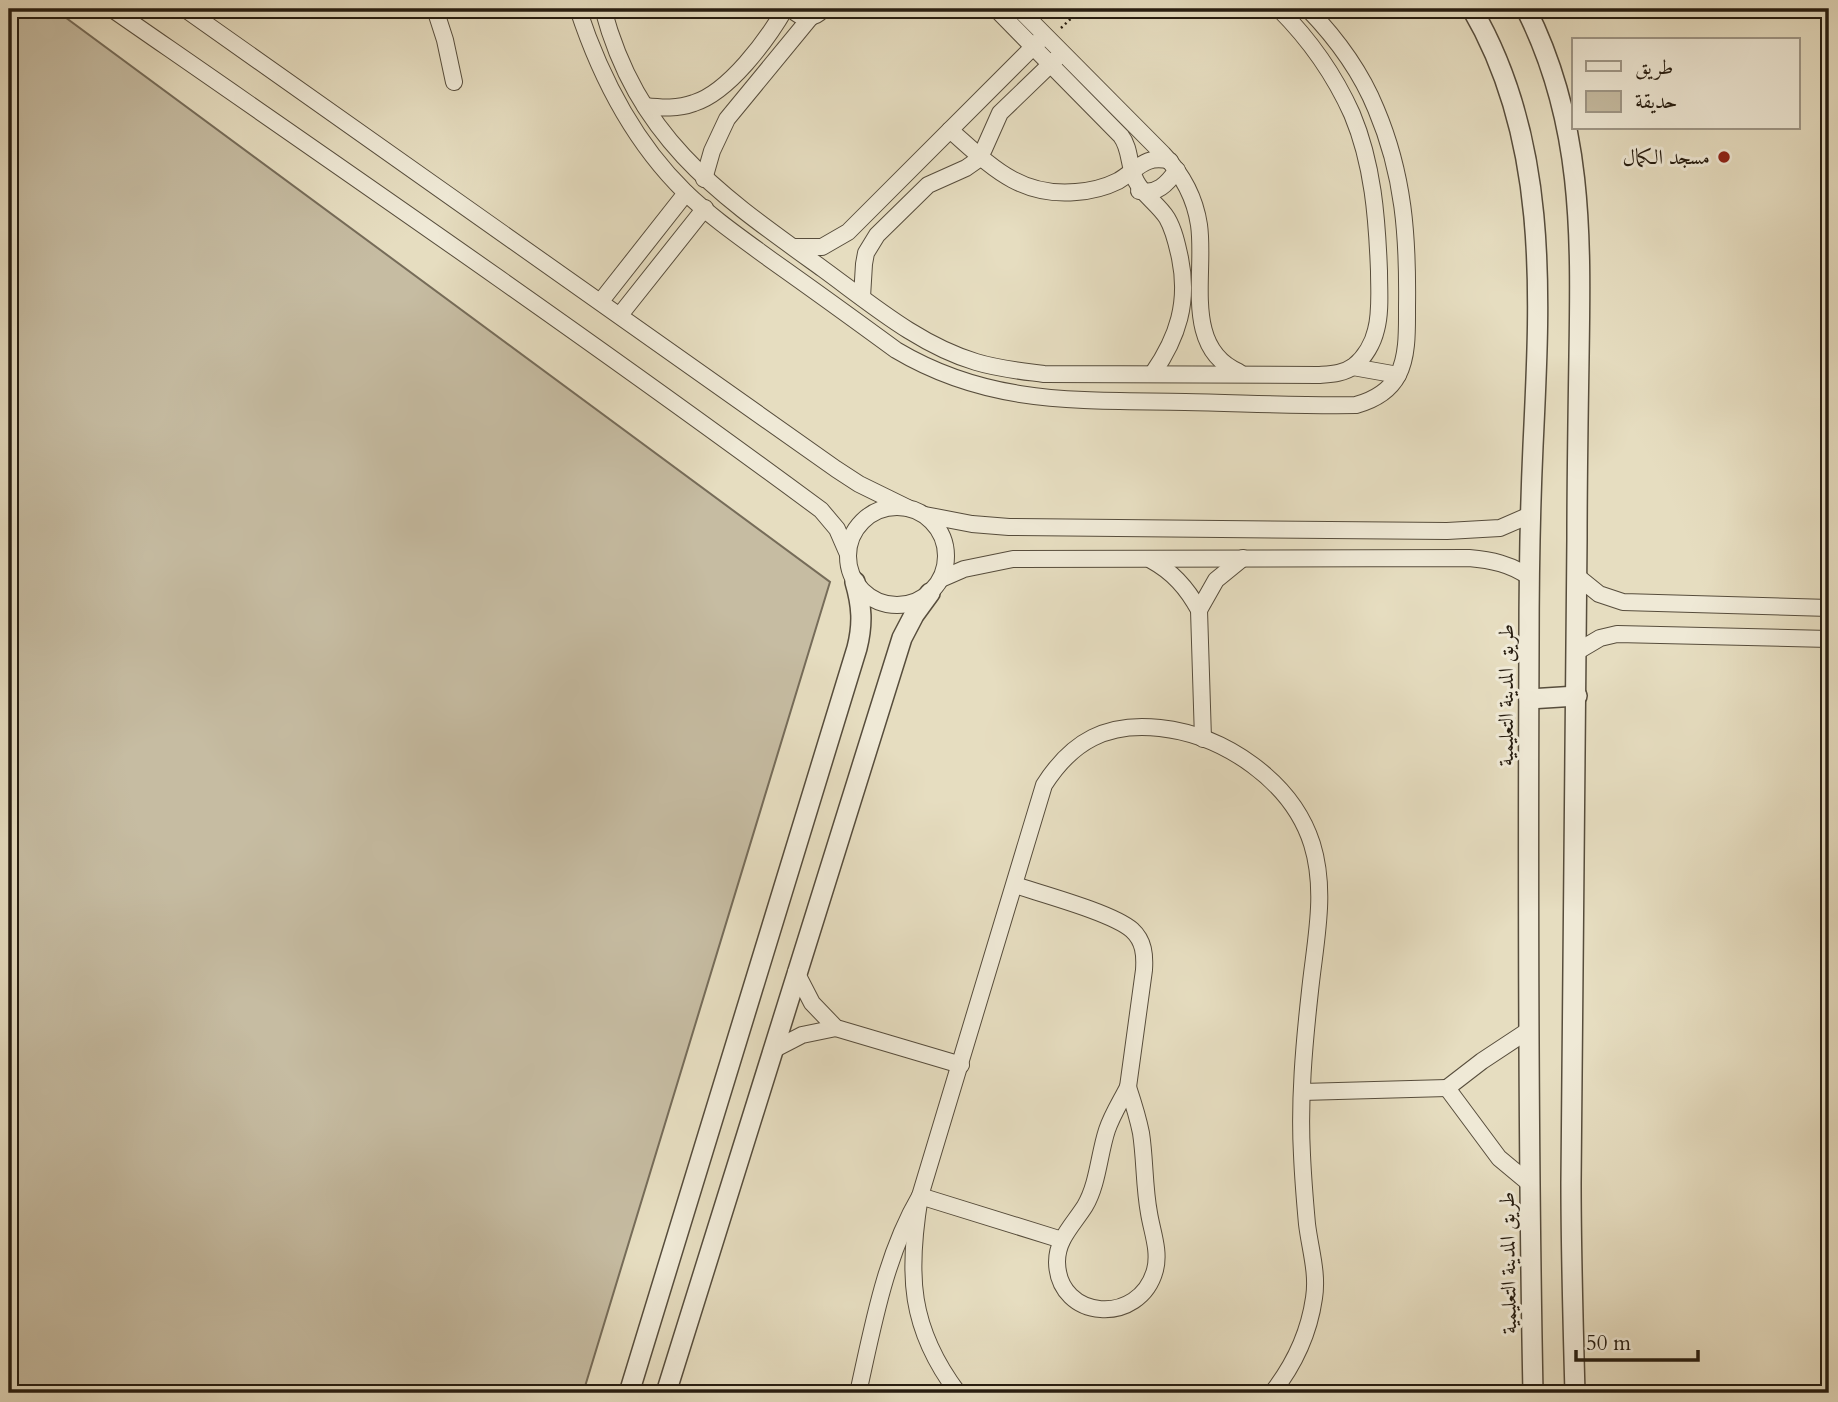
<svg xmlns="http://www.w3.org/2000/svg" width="1838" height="1402" font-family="Cardo,Amiri,serif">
	<rect width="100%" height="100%" fill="#e6ddc0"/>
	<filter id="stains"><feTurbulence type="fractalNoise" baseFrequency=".00286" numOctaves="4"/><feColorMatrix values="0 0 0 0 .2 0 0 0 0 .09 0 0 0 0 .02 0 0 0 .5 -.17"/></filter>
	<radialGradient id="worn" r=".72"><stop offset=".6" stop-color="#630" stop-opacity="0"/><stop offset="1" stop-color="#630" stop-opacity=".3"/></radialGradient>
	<path fill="#c6bca2" stroke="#766c59" stroke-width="2" d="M 9,9 L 54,9 L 830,582 L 583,1393 L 9,1393 L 9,915 L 16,867 L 9,784 Z"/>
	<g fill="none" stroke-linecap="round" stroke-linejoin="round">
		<defs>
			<g id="minor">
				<path d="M 112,9 C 350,174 588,338 821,510 L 837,529 L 847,552"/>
				<path d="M 185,9 L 836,469 L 859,484 L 908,508"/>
				<path d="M 435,9 L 445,40 L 454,82"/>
				<path d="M 578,9 C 600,76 634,142 685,192 C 712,218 744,240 774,262 C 815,291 855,320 896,350 C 990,406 1080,400 1185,402 C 1242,403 1299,406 1356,405 C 1374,400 1389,392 1398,375 C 1408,356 1407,329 1407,307 C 1408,237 1404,175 1376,109 C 1361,72 1336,38 1308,9"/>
				<path d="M 603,9 C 638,140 720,195 823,269 C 871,304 919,345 976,362 C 999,369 1021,371 1044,374 L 1318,375 C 1331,374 1343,374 1354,366 C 1365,357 1373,343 1376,330 C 1381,312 1379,290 1379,271 C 1377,218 1373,164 1352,114 C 1334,74 1310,40 1279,9"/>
				<path d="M 792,9 C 801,20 814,20 823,9"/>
				<path d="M 996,9 L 1121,136 C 1131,149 1128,166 1136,181 C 1143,195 1158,204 1167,218 C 1174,230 1177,244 1180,258 C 1189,302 1178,337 1153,373"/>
				<path d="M 1019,9 L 1163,154 C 1182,174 1195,198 1199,225 C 1206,273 1182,348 1239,372"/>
				<path d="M 645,106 C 662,108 678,109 694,103 C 729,92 767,40 785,9"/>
				<path d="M 950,130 C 991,166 1019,197 1076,192 C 1090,191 1106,187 1118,181 C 1137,170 1145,154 1170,161"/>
				<path d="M 704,179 L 712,151 L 727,119 L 810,18"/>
				<path d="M 1139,191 C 1157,195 1167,184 1177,170"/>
				<path d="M 794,247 L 822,247 L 848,232 L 1041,39"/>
				<path d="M 862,297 L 864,264 L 866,253 L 877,235 L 928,185 L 966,168 L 976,161 L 984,149 L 1000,113 L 1056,59"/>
				<path d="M 601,301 L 686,193"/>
				<path d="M 620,315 L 705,208"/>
				<path d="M 1353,367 L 1398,375"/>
				<circle cx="897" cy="556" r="49"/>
				<path d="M 925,515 L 972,524 L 1009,527 L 1447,531 L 1500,528 L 1530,515"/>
				<path d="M 1151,560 C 1173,572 1187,588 1199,610 L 1203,739"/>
				<path d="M 1578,577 L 1599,594 L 1623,602 L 1829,608"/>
				<path d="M 941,579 L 964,569 L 1013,559 L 1469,558 C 1491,560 1511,564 1529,577"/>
				<path d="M 1199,610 L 1216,580 L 1243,558"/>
				<path d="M 1578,651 L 1600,638 L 1617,634 L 1829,639"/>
				<path d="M 1015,885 C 1042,894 1113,913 1132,930 C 1144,941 1145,955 1144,970 L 1128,1087"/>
				<path d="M 796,972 L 812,1003 L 836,1028 L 961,1065"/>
				<path d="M 773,1050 L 802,1035 L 836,1028"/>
				<path d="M 1128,1087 C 1133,1102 1138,1118 1141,1133 C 1145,1159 1144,1186 1149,1213 C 1152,1232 1160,1251 1155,1270 C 1140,1326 1058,1321 1057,1262 C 1057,1239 1073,1225 1085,1206 C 1098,1184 1099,1154 1107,1130 C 1112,1115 1121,1101 1128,1087 Z"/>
				<path d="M 1302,1092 L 1447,1088"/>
				<path d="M 1529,1183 L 1499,1158 L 1447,1088 L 1482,1061 L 1529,1030"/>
				<path d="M 858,1393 C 873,1326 885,1256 920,1196 L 1062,1240"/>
				<path d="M 958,1393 C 909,1328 907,1274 920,1196 L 1044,785 C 1072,741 1107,722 1160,728 C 1224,735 1292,781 1312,844 C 1327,892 1315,942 1310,991 C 1304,1045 1299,1101 1302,1155 C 1303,1178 1305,1202 1307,1224 C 1310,1249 1318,1273 1314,1298 C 1309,1333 1294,1365 1272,1393"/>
			</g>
			<g id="tertiary">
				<path d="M 1472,9 C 1550,142 1540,298 1533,446 C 1530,512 1529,577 1529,643 C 1528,893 1528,1143 1533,1393"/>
				<path d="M 1526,9 C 1583,122 1581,234 1579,357 C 1578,418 1577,479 1577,539 C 1577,754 1571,969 1571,1183 C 1571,1253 1573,1323 1575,1393"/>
				<path d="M 1529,699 L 1577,696"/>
				<path d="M 629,1393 L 857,648 C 863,624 862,606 855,582"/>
				<path d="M 666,1393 L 902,638 L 914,615 L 930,593"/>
			</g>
		</defs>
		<use href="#minor" stroke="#574d3c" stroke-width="18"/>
		<use href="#tertiary" stroke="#574d3c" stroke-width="22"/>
		<path stroke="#271d10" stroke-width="2.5" stroke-dasharray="2 3.5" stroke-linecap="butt" d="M 1061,28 L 1081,9"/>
		<use href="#minor" stroke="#efe9d6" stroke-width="16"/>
		<use href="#tertiary" stroke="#efe9d6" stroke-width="19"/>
	</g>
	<circle fill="#8f2418" stroke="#efe9d6" stroke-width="2.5" cx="1724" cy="157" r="7"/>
	<g text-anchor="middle" stroke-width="6" stroke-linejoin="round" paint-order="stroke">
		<g font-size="21" fill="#271d10" stroke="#efe9d6" text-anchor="end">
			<text x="1710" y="164">مسجد الكمال</text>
		</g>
		<g font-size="21" fill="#271d10" stroke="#efe9d6">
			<text transform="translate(1506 695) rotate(-90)" y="7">طريق المدينة التعليمية</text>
			<text transform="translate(1508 1263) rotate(-91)" y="7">طريق المدينة التعليمية</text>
		</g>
	</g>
	<rect width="1838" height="1402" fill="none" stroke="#e6ddc0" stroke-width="35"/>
	<rect x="10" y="10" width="1817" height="1381" fill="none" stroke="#271d10" stroke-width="3.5"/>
	<rect x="18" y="18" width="1803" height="1367" fill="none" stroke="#271d10" stroke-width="2"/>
	<rect x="1572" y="38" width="228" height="91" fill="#efe9d6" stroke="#9f9787" stroke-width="2"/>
	<rect x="1586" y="61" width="35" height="10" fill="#efe9d6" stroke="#9f9787" stroke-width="2"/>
	<text x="1635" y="74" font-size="21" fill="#271d10">طريق</text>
	<rect x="1586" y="91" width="35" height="21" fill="#c6bca2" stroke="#9f9787" stroke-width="2"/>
	<text x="1635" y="108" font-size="21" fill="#271d10">حديقة</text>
	<path d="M1576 1350v10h122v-10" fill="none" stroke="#271d10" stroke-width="3.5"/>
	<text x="1586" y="1350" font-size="21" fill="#271d10" stroke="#efe9d6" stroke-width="5" paint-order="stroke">50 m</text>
	<rect width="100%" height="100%" filter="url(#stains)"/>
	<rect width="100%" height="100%" fill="url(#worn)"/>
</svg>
